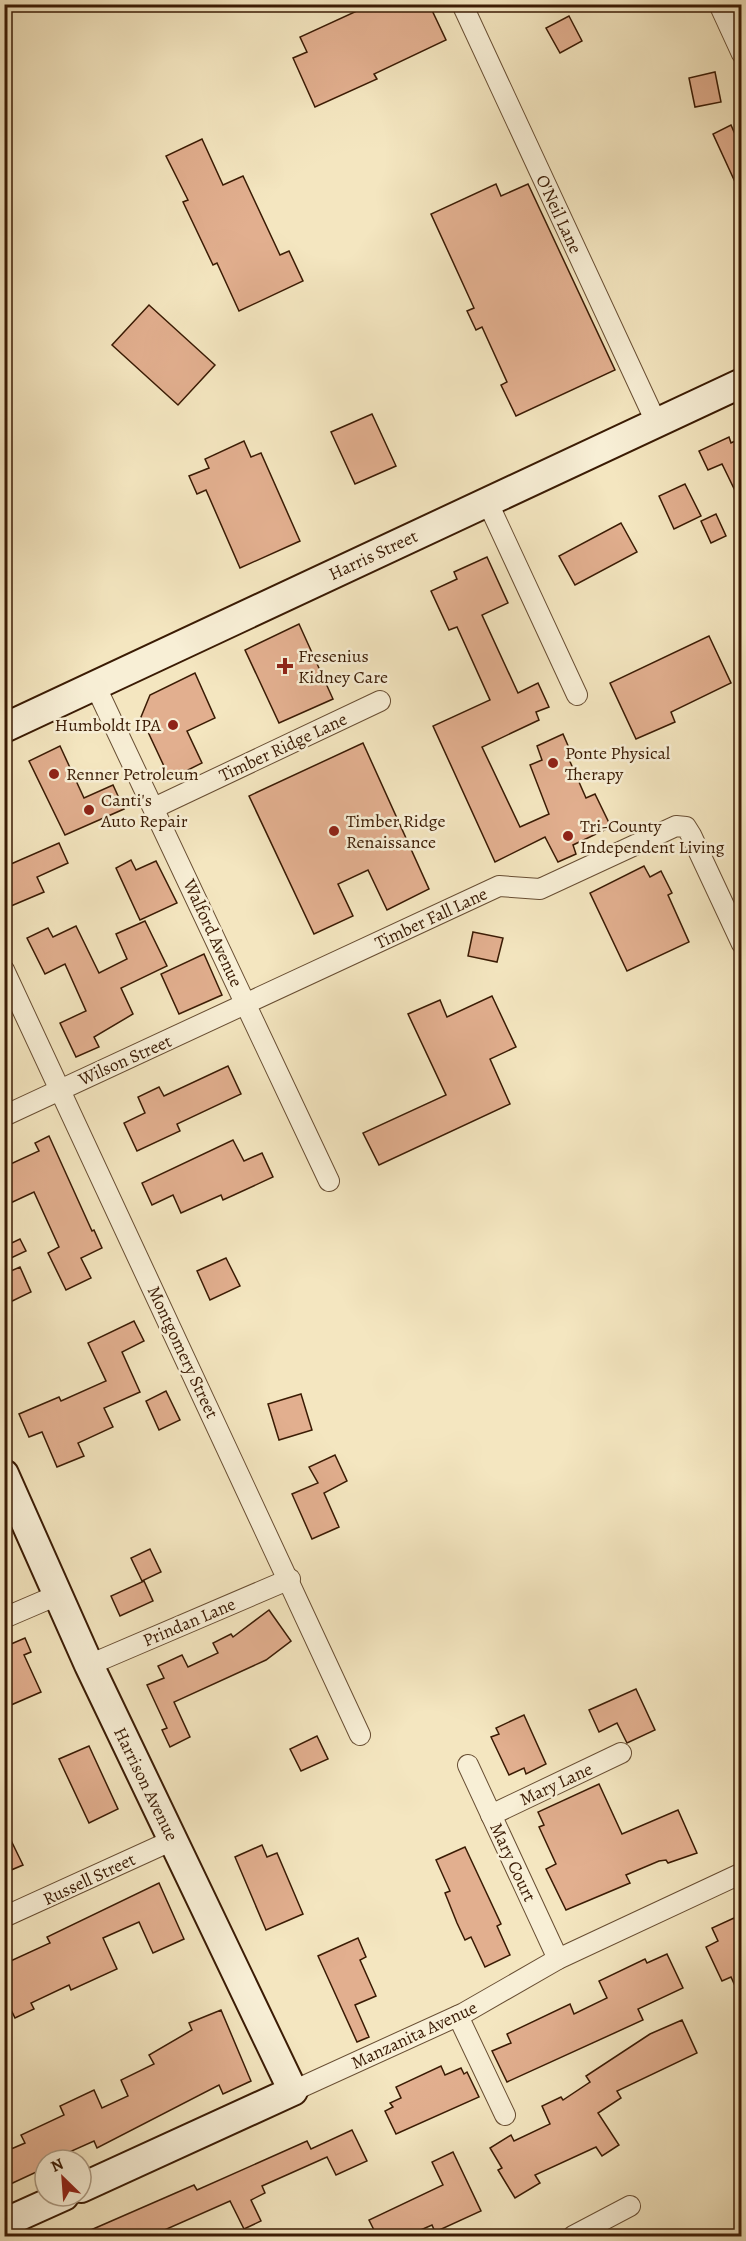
<svg xmlns="http://www.w3.org/2000/svg" width="746" height="2241" font-family="Alegreya,serif">
	<rect width="100%" height="100%" fill="#f4e6c0"/>
	<filter id="stains"><feTurbulence type="fractalNoise" baseFrequency=".00333" numOctaves="4"/><feColorMatrix values="0 0 0 0 .2 0 0 0 0 .09 0 0 0 0 .02 0 0 0 .5 -.17"/></filter>
	<radialGradient id="worn" r=".72"><stop offset=".6" stop-color="#630" stop-opacity="0"/><stop offset="1" stop-color="#630" stop-opacity=".3"/></radialGradient>
	<g fill="#e2af8f" stroke="#3a1b04" stroke-width="1.5">
		<path d="M 372,4 L 429,4 L 446,40 L 374,74 L 377,79 L 315,107 L 293,58 L 307,52 L 300,37 Z"/>
		<path d="M 569,16 L 582,41 L 560,53 L 546,28 Z"/>
		<path d="M 715,72 L 721,102 L 695,107 L 689,78 Z"/>
		<path d="M 731,125 L 741,148 L 741,195 L 713,134 Z"/>
		<path d="M 202,139 L 223,185 L 243,176 L 280,255 L 289,251 L 303,281 L 239,311 L 217,263 L 213,265 L 183,202 L 188,200 L 166,156 Z"/>
		<path d="M 496,184 L 501,196 L 528,184 L 615,370 L 516,416 L 501,385 L 507,382 L 482,327 L 476,330 L 467,311 L 474,308 L 431,214 Z"/>
		<path d="M 149,305 L 215,365 L 178,405 L 112,345 Z"/>
		<path d="M 372,414 L 396,466 L 355,484 L 331,432 Z"/>
		<path d="M 729,437 L 731,443 L 741,438 L 741,503 L 722,464 L 708,470 L 699,451 Z"/>
		<path d="M 244,441 L 251,457 L 261,453 L 300,541 L 240,568 L 206,490 L 197,494 L 189,476 L 209,468 L 205,459 Z"/>
		<path d="M 685,484 L 701,516 L 674,529 L 659,496 Z"/>
		<path d="M 716,514 L 726,536 L 711,543 L 701,521 Z"/>
		<path d="M 621,523 L 637,552 L 575,585 L 559,556 Z"/>
		<path d="M 487,557 L 508,603 L 482,615 L 518,693 L 538,683 L 549,707 L 536,712 L 539,720 L 482,747 L 520,827 L 549,814 L 530,765 L 542,760 L 537,746 L 563,734 L 572,755 L 568,757 L 586,798 L 595,794 L 611,827 L 573,845 L 576,854 L 558,862 L 545,837 L 495,862 L 433,726 L 490,700 L 457,627 L 449,630 L 431,591 L 457,579 L 454,572 Z"/>
		<path d="M 299,624 L 333,699 L 279,723 L 245,650 Z"/>
		<path d="M 709,636 L 731,683 L 671,712 L 675,722 L 636,739 L 610,683 Z"/>
		<path d="M 195,673 L 215,718 L 187,731 L 202,763 L 170,779 L 141,717 L 150,695 Z"/>
		<path d="M 363,743 L 429,889 L 387,910 L 368,870 L 338,884 L 353,916 L 314,934 L 249,796 Z"/>
		<path d="M 60,746 L 84,798 L 113,785 L 124,809 L 65,835 L 29,761 Z"/>
		<path d="M 59,843 L 68,863 L 37,877 L 44,892 L 11,906 L 4,890 L 4,867 Z"/>
		<path d="M 131,860 L 136,870 L 156,861 L 177,903 L 140,920 L 116,868 Z"/>
		<path d="M 644,866 L 650,877 L 661,871 L 672,893 L 668,895 L 689,942 L 627,971 L 590,893 Z"/>
		<path d="M 145,921 L 167,966 L 121,988 L 133,1014 L 94,1037 L 99,1047 L 76,1057 L 60,1023 L 86,1011 L 65,964 L 45,974 L 27,938 L 48,928 L 53,937 L 76,926 L 99,973 L 127,959 L 116,934 Z"/>
		<path d="M 473,932 L 503,938 L 497,962 L 468,956 Z"/>
		<path d="M 204,954 L 222,995 L 179,1014 L 161,974 Z"/>
		<path d="M 492,996 L 516,1047 L 490,1059 L 510,1104 L 379,1165 L 363,1133 L 446,1095 L 408,1014 L 440,1000 L 447,1017 Z"/>
		<path d="M 228,1066 L 241,1094 L 177,1124 L 180,1131 L 137,1151 L 124,1123 L 145,1113 L 138,1097 L 159,1087 L 164,1096 Z"/>
		<path d="M 49,1136 L 92,1231 L 94,1230 L 102,1248 L 81,1258 L 91,1278 L 66,1290 L 48,1253 L 59,1247 L 34,1192 L 4,1206 L 4,1167 L 39,1151 L 35,1143 Z"/>
		<path d="M 233,1140 L 244,1161 L 262,1153 L 273,1177 L 223,1200 L 221,1195 L 181,1213 L 173,1195 L 152,1205 L 142,1183 Z"/>
		<path d="M 20,1239 L 26,1251 L 11,1258 L 5,1246 Z"/>
		<path d="M 226,1258 L 240,1286 L 210,1300 L 197,1271 Z"/>
		<path d="M 20,1267 L 31,1292 L 4,1305 L 4,1274 Z"/>
		<path d="M 134,1321 L 144,1341 L 122,1352 L 140,1392 L 104,1408 L 113,1427 L 78,1443 L 84,1456 L 57,1467 L 42,1432 L 29,1437 L 19,1414 L 59,1397 L 61,1401 L 106,1381 L 88,1343 Z"/>
		<path d="M 166,1391 L 180,1420 L 159,1430 L 146,1401 Z"/>
		<path d="M 301,1394 L 312,1430 L 279,1440 L 268,1404 Z"/>
		<path d="M 335,1455 L 347,1481 L 324,1493 L 339,1527 L 312,1539 L 292,1494 L 318,1483 L 309,1467 Z"/>
		<path d="M 150,1549 L 161,1572 L 142,1581 L 131,1558 Z"/>
		<path d="M 144,1581 L 153,1601 L 120,1616 L 111,1596 Z"/>
		<path d="M 269,1610 L 291,1641 L 266,1660 L 174,1702 L 190,1737 L 170,1747 L 162,1730 L 167,1728 L 147,1685 L 164,1678 L 158,1666 L 182,1655 L 188,1667 L 218,1653 L 213,1643 L 231,1634 L 233,1637 Z"/>
		<path d="M 25,1638 L 31,1652 L 24,1655 L 41,1692 L 4,1708 L 4,1647 Z"/>
		<path d="M 636,1689 L 655,1730 L 627,1743 L 617,1723 L 599,1732 L 589,1710 Z"/>
		<path d="M 524,1715 L 546,1764 L 526,1774 L 524,1768 L 509,1775 L 491,1737 L 499,1734 L 496,1728 Z"/>
		<path d="M 317,1736 L 328,1759 L 301,1771 L 290,1749 Z"/>
		<path d="M 89,1746 L 118,1809 L 89,1823 L 59,1759 Z"/>
		<path d="M 599,1784 L 622,1834 L 678,1810 L 697,1853 L 668,1863 L 666,1860 L 659,1861 L 626,1875 L 630,1883 L 566,1910 L 546,1869 L 556,1864 L 539,1827 L 544,1825 L 538,1812 Z"/>
		<path d="M 4,1826 L 23,1865 L 4,1873 Z"/>
		<path d="M 262,1845 L 267,1857 L 277,1853 L 303,1914 L 266,1930 L 235,1857 Z"/>
		<path d="M 465,1847 L 501,1924 L 497,1926 L 510,1955 L 485,1967 L 471,1937 L 465,1940 L 457,1923 L 445,1893 L 450,1891 L 436,1860 Z"/>
		<path d="M 159,1883 L 184,1939 L 153,1953 L 139,1922 L 103,1938 L 117,1969 L 71,1990 L 69,1985 L 31,2003 L 34,2009 L 15,2018 L 4,1995 L 11,1989 L 4,1975 L 4,1964 L 50,1943 L 47,1937 Z"/>
		<path d="M 734,1918 L 736,1921 L 741,1918 L 741,1999 L 731,1977 L 722,1981 L 706,1947 L 718,1941 L 712,1928 Z"/>
		<path d="M 358,1938 L 366,1957 L 360,1960 L 376,1996 L 355,2005 L 369,2037 L 357,2042 L 318,1956 Z"/>
		<path d="M 667,1954 L 683,1988 L 638,2009 L 643,2020 L 507,2082 L 492,2051 L 511,2043 L 507,2034 L 570,2004 L 574,2014 L 607,1998 L 599,1981 L 645,1959 L 647,1963 Z"/>
		<path d="M 221,2010 L 251,2081 L 223,2094 L 219,2085 L 97,2148 L 94,2141 L 67,2153 L 71,2160 L 45,2160 L 45,2168 L 4,2187 L 4,2152 L 25,2143 L 21,2135 L 64,2115 L 60,2106 L 94,2090 L 102,2108 L 128,2096 L 121,2080 L 154,2064 L 149,2055 L 192,2030 L 189,2023 Z"/>
		<path d="M 682,2020 L 697,2053 L 617,2091 L 621,2098 L 598,2113 L 619,2145 L 602,2156 L 596,2147 L 535,2175 L 540,2183 L 515,2198 L 498,2170 L 502,2168 L 490,2148 L 511,2135 L 514,2141 L 550,2124 L 542,2106 L 561,2097 L 563,2100 L 590,2082 L 586,2076 L 650,2034 Z"/>
		<path d="M 441,2066 L 445,2075 L 461,2068 L 464,2074 L 467,2072 L 479,2097 L 396,2134 L 385,2111 L 393,2107 L 390,2103 L 401,2098 L 396,2087 Z"/>
		<path d="M 352,2130 L 367,2161 L 336,2175 L 327,2157 L 262,2186 L 265,2193 L 251,2200 L 261,2221 L 244,2229 L 230,2201 L 151,2236 L 77,2236 L 194,2185 L 197,2190 L 307,2141 L 311,2149 Z"/>
		<path d="M 453,2152 L 481,2211 L 435,2232 L 432,2225 L 407,2236 L 377,2236 L 369,2220 L 443,2185 L 432,2162 Z"/>
	</g>
	<g fill="none" stroke-linecap="round" stroke-linejoin="round">
		<defs>
			<g id="street">
				<path d="M 462,4 L 656,422"/>
				<path d="M 719,4 L 742,54"/>
				<path d="M 487,501 L 577,695"/>
				<path d="M 95,685 L 329,1181"/>
				<path d="M 154,808 L 380,701"/>
				<path d="M 4,970 L 360,1735"/>
				<path d="M 4,1116 L 499,886 L 540,889 L 676,826 L 686,827 L 691,835 L 742,944"/>
				<path d="M 4,1618 L 60,1594"/>
				<path d="M 89,1665 L 290,1579"/>
				<path d="M 468,1765 L 558,1959"/>
				<path d="M 491,1815 L 621,1753"/>
				<path d="M 4,1917 L 173,1840"/>
				<path d="M 458,2016 L 505,2115"/>
				<path d="M 293,2091 L 464,2013 L 558,1959 L 742,1873"/>
				<path d="M 573,2236 L 630,2206"/>
			</g>
			<g id="secondary">
				<path d="M 4,728 L 742,383"/>
				<path d="M 4,1474 L 89,1665 L 293,2091 L 81,2188"/>
				<path d="M 4,2223 L 64,2196"/>
			</g>
		</defs>
		<use href="#street" stroke="#684e33" stroke-width="22"/>
		<use href="#secondary" stroke="#3a1b04" stroke-width="32"/>
		<use href="#street" stroke="#f8efd6" stroke-width="20"/>
		<use href="#secondary" stroke="#f8efd6" stroke-width="28"/>
	</g>
	<g fill="#8f2418" stroke="#f8efd6" stroke-width="2">
		<path d="M282 657h6v6h6v6h-6v6h-6v-6h-6v-6h6z"/>
		<circle cx="173" cy="725" r="6"/>
		<circle cx="553" cy="763" r="6"/>
		<circle cx="54" cy="774" r="6"/>
		<circle cx="89" cy="810" r="6"/>
		<circle cx="334" cy="831" r="6"/>
		<circle cx="568" cy="836" r="6"/>
	</g>
	<g text-anchor="middle" stroke-width="5" stroke-linejoin="round" paint-order="stroke">
		<g font-size="18" fill="#3a1b04" stroke="#f8efd6">
			<text transform="translate(559 214) rotate(65)" y="6">O'Neil Lane</text>
			<text transform="translate(373 555) rotate(-25)" y="6">Harris Street</text>
			<text transform="translate(283 747) rotate(-25)" y="6">Timber Ridge Lane</text>
			<text transform="translate(431 918) rotate(-25)" y="6">Timber Fall Lane</text>
			<text transform="translate(213 933) rotate(65)" y="6">Walford Avenue</text>
			<text transform="translate(125 1060) rotate(-24)" y="6">Wilson Street</text>
			<text transform="translate(183 1352) rotate(65)" y="6">Montgomery Street</text>
			<text transform="translate(189 1622) rotate(-23)" y="6">Prindan Lane</text>
			<text transform="translate(146 1784) rotate(64)" y="6">Harrison Avenue</text>
			<text transform="translate(556 1784) rotate(-25)" y="6">Mary Lane</text>
			<text transform="translate(513 1862) rotate(65)" y="6">Mary Court</text>
			<text transform="translate(89 1879) rotate(-25)" y="6">Russell Street</text>
			<text transform="translate(414 2035) rotate(-25)" y="6">Manzanita Avenue</text>
		</g>
		<g font-size="18" fill="#3a1b04" stroke="#f8efd6" text-anchor="start">
			<text x="298" y="662">Fresenius<tspan x="298" dy="21">Kidney Care</tspan></text>
			<text x="161" y="731" text-anchor="end">Humboldt IPA</text>
			<text x="565" y="759">Ponte Physical<tspan x="565" dy="21">Therapy</tspan></text>
			<text x="66" y="780">Renner Petroleum</text>
			<text x="101" y="806">Canti's<tspan x="101" dy="21">Auto Repair</tspan></text>
			<text x="346" y="827">Timber Ridge<tspan x="346" dy="21">Renaissance</tspan></text>
			<text x="580" y="832">Tri-County<tspan x="580" dy="21">Independent Living</tspan></text>
		</g>
	</g>
	<rect width="746" height="2241" fill="none" stroke="#f4e6c0" stroke-width="24"/>
	<rect x="6" y="6" width="734" height="2229" fill="none" stroke="#3a1b04" stroke-width="3"/>
	<rect x="12" y="12" width="722" height="2217" fill="none" stroke="#3a1b04" stroke-width="1.5"/>
	<g transform="translate(63 2178) rotate(335)"><circle r="28" fill="#f8efd6" stroke="#ac9a82" stroke-width="1.5"/>
	<path d="M0-4.5L10 22L0 15L-10 22Z" fill="#8f2418"/>
	<text y="-9" font-size="16" font-weight="bold" text-anchor="middle" fill="#3a1b04">N</text>
	</g>
	<rect width="100%" height="100%" filter="url(#stains)"/>
	<rect width="100%" height="100%" fill="url(#worn)"/>
</svg>
